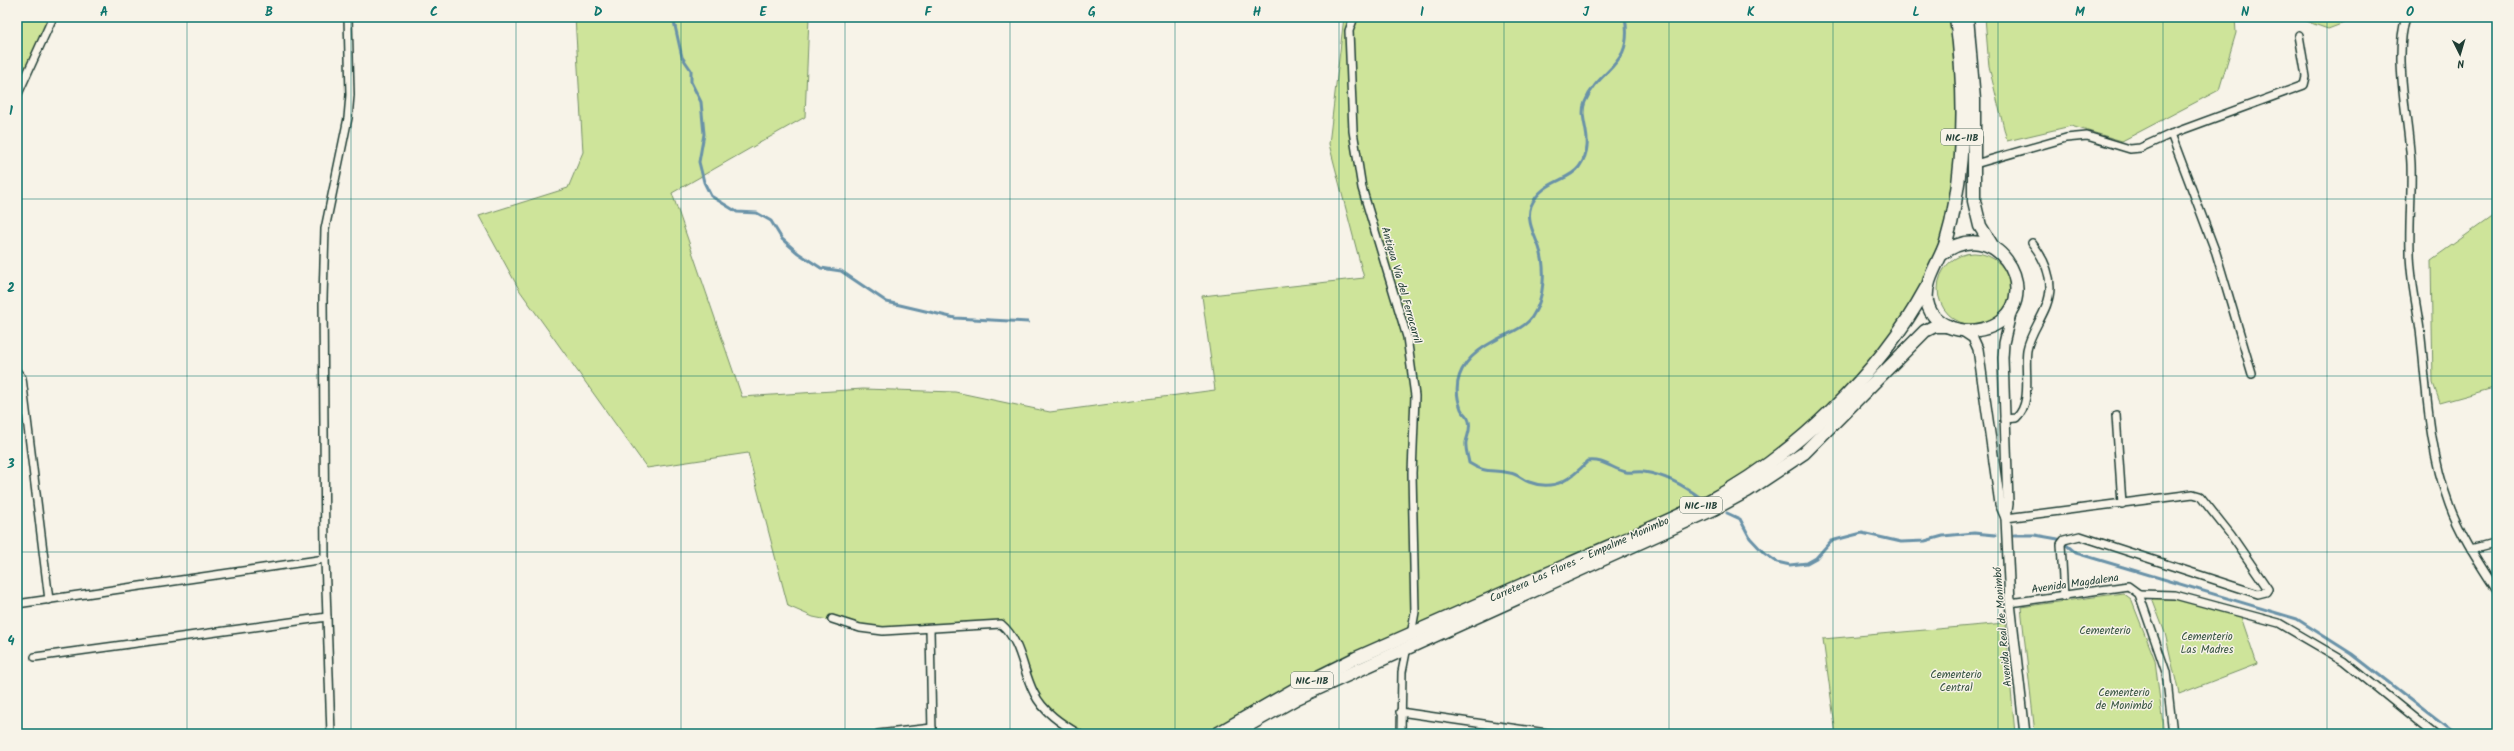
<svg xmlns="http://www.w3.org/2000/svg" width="2514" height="751" font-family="Kalam,sans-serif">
	<rect width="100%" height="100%" fill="#f7f3e8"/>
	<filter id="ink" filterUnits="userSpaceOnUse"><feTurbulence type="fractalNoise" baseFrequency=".025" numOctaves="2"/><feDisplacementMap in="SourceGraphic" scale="8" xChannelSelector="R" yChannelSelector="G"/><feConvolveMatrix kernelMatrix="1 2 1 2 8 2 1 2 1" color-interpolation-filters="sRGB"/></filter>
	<g filter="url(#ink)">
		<g fill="#cee49a" stroke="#769067">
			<path d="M 17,17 L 53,17 L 17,96 Z"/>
			<path d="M 575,17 L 809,17 L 805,117 L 672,193 L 742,397 L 863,389 L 955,392 L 1050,412 L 1215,390 L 1202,296 L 1364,278 L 1329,144 L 1344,17 L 1956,17 L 1960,50 L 1955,204 L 1912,315 L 1802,437 L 1708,502 L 1411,634 L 1217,734 L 1079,734 L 1056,720 L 1034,694 L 1019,652 L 1001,624 L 883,631 L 813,617 L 788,606 L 748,453 L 647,468 L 520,291 L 479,216 L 568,188 L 583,152 Z"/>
			<path d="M 1985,17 L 2235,17 L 2236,33 L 2219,90 L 2122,141 L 2071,126 L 2007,141 L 1989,67 Z"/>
			<path d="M 2294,17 L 2360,17 L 2328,29 Z"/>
			<path d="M 2497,213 L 2497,387 L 2440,403 L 2433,383 L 2431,260 Z"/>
			<circle cx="1974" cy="289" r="36"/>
			<path d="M 2123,593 L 2131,599 L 2155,660 L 2164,734 L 2035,734 L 2021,607 Z"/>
			<path d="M 2161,594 L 2239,611 L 2257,664 L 2179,694 L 2165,633 L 2151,596 Z"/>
			<path d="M 2005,623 L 2015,734 L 1836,734 L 1823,639 Z"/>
		</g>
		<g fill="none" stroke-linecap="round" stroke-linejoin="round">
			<g stroke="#6992a8" stroke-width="3">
				<path d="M 673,17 L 682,57 L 691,70 L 691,82 L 701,102 L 704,134 L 699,162 L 704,182 L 711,196 L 737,212 L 757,213 L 771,221 L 782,239 L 798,253 L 821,268 L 841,271 L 887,302 L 955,318 L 1028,322"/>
				<path d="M 1625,17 C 1634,68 1600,66 1585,102 C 1577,121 1598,141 1579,167 C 1568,182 1542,180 1531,206 C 1526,220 1534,234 1539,247 C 1546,267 1545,298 1532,317 C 1524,329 1506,334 1494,341 C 1466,356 1449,377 1461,409 C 1463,414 1468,416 1469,421 C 1471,429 1468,434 1466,442 C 1465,449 1468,456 1469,463 C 1486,474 1492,469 1510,473 C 1518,474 1522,480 1529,482 C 1555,492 1572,478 1588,461 C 1604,459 1612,469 1626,472 C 1631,473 1638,471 1644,472 C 1666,475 1685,486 1702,499"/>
				<path d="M 1727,513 L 1740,519 L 1750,538 L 1764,553 L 1777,562 L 1790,565 L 1807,563 L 1816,558 L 1831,541 L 1862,533 L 1901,542 L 1925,541 L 1943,536 L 1974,533 L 1995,535"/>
				<path d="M 2014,535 L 2035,535 L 2058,539"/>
				<path d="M 2064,543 L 2076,553 L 2297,619 L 2352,654 L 2455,734"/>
			</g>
			<defs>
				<g id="minor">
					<path d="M 1354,17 L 1349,31 L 1353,131 L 1362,188 L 1407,337 L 1415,396 L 1412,473 L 1415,612 L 1411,635"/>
					<path d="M 2406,17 C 2393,59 2409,120 2411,164 C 2412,193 2409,222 2410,251 C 2410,281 2418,309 2421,338 C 2427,394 2429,450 2449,504 C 2460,535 2479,563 2497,591"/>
					<path d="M 17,96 L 53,17"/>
					<path d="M 2171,134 L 2216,253 L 2252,374"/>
					<path d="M 1975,164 L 2066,138 L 2087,136 L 2130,149 L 2140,148 L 2171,134 L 2304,85 L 2306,77 L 2299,35"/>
					<path d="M 17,372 L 22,378 L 49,600"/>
					<path d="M 2116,415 L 2122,504"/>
					<path d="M 2004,419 L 2016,418 C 2033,403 2024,371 2027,350 C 2031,328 2050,311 2050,287 C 2050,271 2042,256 2032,243"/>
					<path d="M 2006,518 L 2193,494 L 2200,496 L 2231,535 L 2268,589 L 2266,592 L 2258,594 L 2080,536 L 2064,540 L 2061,544 L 2064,597"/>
					<path d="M 2471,550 L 2497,543"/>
					<path d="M 2139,594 L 2175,595 L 2279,623 L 2344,661 L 2434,734"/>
					<path d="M 2010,603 L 2128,586 L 2139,594 L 2166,672 L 2173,734"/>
					<path d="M 17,604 L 325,559"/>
					<path d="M 832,619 L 860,628 L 883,631 L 1001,624 C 1022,642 1022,670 1034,693 C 1043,712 1062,724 1079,734"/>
					<path d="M 930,629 L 932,734"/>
					<path d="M 35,657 L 327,617"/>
					<path d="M 1400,712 L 1554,734"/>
					<path d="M 331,734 L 325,559 L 323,299 L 325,229 L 348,118 L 350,95 L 348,17"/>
					<path d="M 878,734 L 932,728"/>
					<path d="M 1401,734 L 1402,672 L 1407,647"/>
				</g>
				<g id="tertiary">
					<path d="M 2012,310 L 2004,343 L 2003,358 L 2008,504 L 2006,518 L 2010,603 L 2025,734"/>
					<path d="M 1961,330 L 1973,338 L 1978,349 L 2000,504 L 2006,518"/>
				</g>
				<g id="trunk">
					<path d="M 1967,17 L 1974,100 L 1974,201 L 1980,226 L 1993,247"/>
					<path d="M 1941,255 C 1995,212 2041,290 2002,320 C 1980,338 1933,334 1927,301 C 1924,281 1940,261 1946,242 C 1950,229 1953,216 1955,203 C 1966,142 1964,79 1956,17"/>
					<path d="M 1217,734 L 1304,684 L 1356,658 C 1427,627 1497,596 1567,565 C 1613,544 1662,525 1707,502 C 1793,457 1880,373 1926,288"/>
					<path d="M 1233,734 L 1297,698 L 1714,509 L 1747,491 L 1804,453 L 1925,331 L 1935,326 L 1948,326"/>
				</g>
			</defs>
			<use href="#minor" stroke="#1f3d34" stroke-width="10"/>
			<use href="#tertiary" stroke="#1f3d34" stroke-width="12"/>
			<use href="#trunk" stroke="#1f3d34" stroke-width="15"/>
			<use href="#minor" stroke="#f7f3e8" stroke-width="7"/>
			<use href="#tertiary" stroke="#f7f3e8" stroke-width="9"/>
			<use href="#trunk" stroke="#f7f3e8" stroke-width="12"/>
		</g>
	</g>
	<path fill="none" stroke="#0f766e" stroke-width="1" stroke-opacity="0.55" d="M 187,17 L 187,734M 351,17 L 351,734M 516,17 L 516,734M 681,17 L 681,734M 845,17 L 845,734M 1010,17 L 1010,734M 1175,17 L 1175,734M 1339,17 L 1339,734M 1504,17 L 1504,734M 1669,17 L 1669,734M 1833,17 L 1833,734M 1998,17 L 1998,734M 2163,17 L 2163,734M 2327,17 L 2327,734M 17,199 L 2497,199M 17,376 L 2497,376M 17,552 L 2497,552"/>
	<g text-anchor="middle" stroke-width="3" stroke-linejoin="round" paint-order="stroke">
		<g fill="#f7f3e8" stroke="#60746a" stroke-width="1">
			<rect x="1941" y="129" width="42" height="16" rx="3"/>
			<rect x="1680" y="497" width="42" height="16" rx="3"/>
			<rect x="1291" y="672" width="42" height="16" rx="3"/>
		</g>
		<g font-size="10" font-weight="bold" fill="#1f3d34">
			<text x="1962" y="141">NIC-11B</text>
			<text x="1701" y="509">NIC-11B</text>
			<text x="1312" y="684">NIC-11B</text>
		</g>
		<g font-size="11" fill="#1f3d34" stroke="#f7f3e8">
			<text transform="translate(1402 285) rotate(74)" y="4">Antigua Vía del Ferrocarril</text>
			<text transform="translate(1579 559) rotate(-24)" y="4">Carretera Las Flores - Empalme Monimbo</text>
			<text transform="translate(2075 583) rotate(-8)" y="4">Avenida Magdalena</text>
			<text transform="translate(2002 627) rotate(-95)" y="4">Avenida Real de Monimbó</text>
		</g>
		<g font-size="11" fill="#395643" stroke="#f7f3e8">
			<text x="2105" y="634">Cementerio</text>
			<text x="2207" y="640">Cementerio<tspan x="2207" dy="13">Las Madres</tspan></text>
			<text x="1956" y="678">Cementerio<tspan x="1956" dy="13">Central</tspan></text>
			<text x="2124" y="696">Cementerio<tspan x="2124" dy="13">de Monimbó</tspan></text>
		</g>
	</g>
	<rect width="2514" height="751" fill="none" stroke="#f7f3e8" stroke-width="44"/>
	<g transform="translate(2460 54) rotate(175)" stroke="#f7f3e8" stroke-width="3" paint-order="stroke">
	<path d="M0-3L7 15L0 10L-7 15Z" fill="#1f3d34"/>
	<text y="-6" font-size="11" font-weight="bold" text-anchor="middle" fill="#1f3d34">N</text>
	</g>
	<rect x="22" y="22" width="2470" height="707" fill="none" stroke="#0f766e" stroke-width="1.5"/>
	<g font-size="13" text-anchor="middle" font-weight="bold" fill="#0f766e">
		<text x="104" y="16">A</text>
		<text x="269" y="16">B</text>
		<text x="434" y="16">C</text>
		<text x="598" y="16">D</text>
		<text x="763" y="16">E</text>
		<text x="928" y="16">F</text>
		<text x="1092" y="16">G</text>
		<text x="1257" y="16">H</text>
		<text x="1422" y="16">I</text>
		<text x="1586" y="16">J</text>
		<text x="1751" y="16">K</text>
		<text x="1916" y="16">L</text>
		<text x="2080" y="16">M</text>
		<text x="2245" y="16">N</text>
		<text x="2410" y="16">O</text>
		<text x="11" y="115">1</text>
		<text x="11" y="292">2</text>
		<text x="11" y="468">3</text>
		<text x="11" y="645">4</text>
	</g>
</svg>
